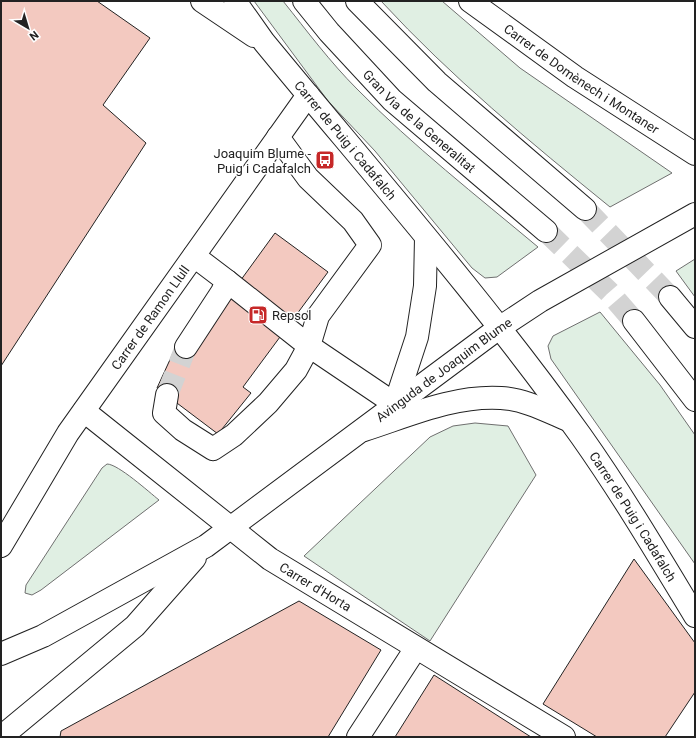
<svg xmlns="http://www.w3.org/2000/svg" width="696" height="738" font-family="Roboto,sans-serif">
	<rect width="100%" height="100%" fill="#fff"/>
	<g fill="#e0efe3" stroke="#6f6f6f">
		<path d="M 254,1 L 283,1 C 307,31 330,62 357,89 C 413,146 477,196 538,247 L 497,277 L 485,278 L 472,268 L 375,151 L 328,101 Z"/>
		<path d="M 381,1 L 442,1 L 520,68 L 672,173 L 610,207 C 530,142 451,77 381,1 Z"/>
		<path d="M 695,259 L 695,297 L 676,271 Z"/>
		<path d="M 600,312 L 660,385 L 695,435 L 695,564 L 551,359 L 548,346 L 553,336 Z"/>
		<path d="M 475,423 L 508,426 L 536,475 L 430,641 L 304,556 L 430,437 L 453,426 Z"/>
		<path d="M 107,464 C 118,464 149,492 159,500 L 41,590 L 32,595 L 25,593 L 26,585 L 102,468 Z"/>
	</g>
	<g fill="#f3c9c0" stroke="#222">
		<path d="M 1,1 L 97,1 L 150,38 L 103,105 L 146,143 L 1,366 Z"/>
		<path d="M 275,233 L 328,272 L 243,387 L 251,393 L 218,434 L 157,388 L 179,340 L 190,350 Z"/>
		<path d="M 634,559 L 695,643 L 695,692 L 665,737 L 597,737 L 543,704 Z"/>
		<path d="M 299,601 L 381,650 L 328,737 L 60,737 L 61,731 Z"/>
		<path d="M 434,675 L 531,737 L 395,737 Z"/>
	</g>
	<g fill="none" stroke-linecap="round" stroke-linejoin="round">
		<g stroke="#d3d3d3" stroke-width="22" stroke-dasharray="22 11" stroke-linecap="butt">
			<path d="M 585,209 L 670,297"/>
			<path d="M 546,231 L 609,292 L 634,321"/>
			<path d="M 167,395 L 186,347"/>
		</g>
		<defs>
			<g id="minor">
				<path d="M 202,1 L 254,36"/>
				<path id="s1" d="M 235,1 L 264,42 C 371,172 483,299 581,436 C 622,494 658,555 695,616"/>
				<path id="s2" d="M 304,1 L 329,32 L 392,100 L 546,231"/>
				<path d="M 357,1 L 437,82 L 585,209"/>
				<path id="s3" d="M 470,1 L 575,77 L 695,154"/>
				<path d="M 227,281 L 309,346 L 395,404 L 417,337 L 425,286 L 426,238"/>
				<path d="M 670,297 L 695,327"/>
				<path d="M 634,321 L 695,400"/>
				<path d="M 186,347 L 222,292 L 227,281 L 194,256"/>
				<path d="M 167,395 L 164,413 L 183,430 L 213,449 L 234,435 L 268,403 L 296,370 L 309,346 L 318,316 L 370,245 L 353,221 L 308,178 L 278,137"/>
				<path id="s4" d="M 84,411 L 270,559 L 564,737"/>
				<path d="M 364,430 C 408,416 454,395 501,398 C 524,399 547,411 568,420"/>
				<path id="s5" d="M 1,546 L 68,433 L 308,95"/>
				<path d="M 358,737 L 416,648"/>
			</g>
			<g id="major">
				<path id="s6" d="M 1,654 L 43,636 L 206,546 L 499,328 L 540,301 L 695,214"/>
				<path d="M 1,737 L 135,626 L 195,558"/>
			</g>
		</defs>
		<use href="#minor" stroke="#222" stroke-width="24"/>
		<use href="#major" stroke="#222" stroke-width="24"/>
		<use href="#minor" stroke="#fff" stroke-width="22"/>
		<use href="#major" stroke="#fff" stroke-width="22"/>
	</g>
	<defs>
		<symbol id="bus-square" viewBox="-11 -11 22 22"><rect x="-9" y="-9" width="18" height="18" rx="4" fill="#c62828" stroke="#fff"/><path d="M-5-6H5V4H4V6H2V4H-2V6H-4V4H-5ZM-3.5-4V0h7V-4ZM-3.5 1.2v1.5H-2V1.2ZM2 1.2v1.5H3.5V1.2Z" fill="#fff"/></symbol>
		<symbol id="fuel-square" viewBox="-11 -11 22 22"><rect x="-9" y="-9" width="18" height="18" rx="4" fill="#c62828" stroke="#fff"/><path d="M-5.5-6h7V0h2V4h1.3V-2.5L3-4.5l.8-.8L6-3V5H2.5V1h-1V6h-7ZM-4.2-4.7v3.2H.2V-4.7Z" fill="#fff"/></symbol>
	</defs>
	<g fill-rule="evenodd">
		<use href="#bus-square" x="314" y="149" width="22" height="22"/>
		<use href="#fuel-square" x="247" y="304" width="22" height="22"/>
	</g>
	<g text-anchor="middle" stroke-width="3" stroke-linejoin="round" paint-order="stroke">
		<g font-size="13" fill="#222" stroke="#fff">
			<text dy="5" stroke="none"><textPath href="#s3" startOffset="136">Carrer de Domènech i Montaner</textPath></text>
			<text dy="5" stroke="none"><textPath href="#s2" startOffset="167">Gran Via de la Generalitat</textPath></text>
			<text dy="5" stroke="none"><textPath href="#s1" startOffset="178">Carrer de Puig i Cadafalch</textPath></text>
			<text dy="5" stroke="none"><textPath href="#s5" startOffset="273">Carrer de Ramon Llull</textPath></text>
			<text dy="5" stroke="none"><textPath href="#s6" startOffset="528">Avinguda de Joaquim Blume</textPath></text>
			<text dy="5" stroke="none"><textPath href="#s1" startOffset="652">Carrer de Puig i Cadafalch</textPath></text>
			<text dy="5" stroke="none"><textPath href="#s4" startOffset="291">Carrer d'Horta</textPath></text>
		</g>
		<g font-size="13" fill="#222" stroke="#fff" text-anchor="end">
			<text x="311" y="158">Joaquim Blume -<tspan x="311" dy="15">Puig i Cadafalch</tspan></text>
			<text x="272" y="320" text-anchor="start">Repsol</text>
		</g>
	</g>
	<rect width="696" height="738" fill="none" stroke="#222222" stroke-width="4"/>
	<g transform="translate(28 28) rotate(142)" stroke="#ffffff" stroke-width="3" paint-order="stroke">
	<path d="M0-3L7 15L0 10L-7 15Z" fill="#222222"/>
	<text y="-6" font-size="11" font-weight="bold" text-anchor="middle" fill="#222222">N</text>
	</g>
</svg>
